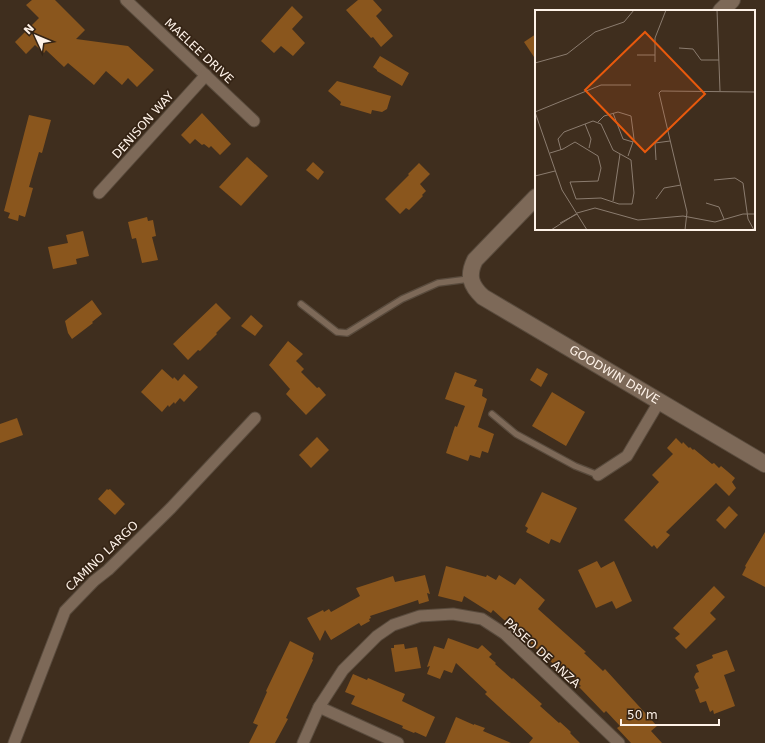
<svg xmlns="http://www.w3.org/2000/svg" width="765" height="743" font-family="'DejaVu Sans',sans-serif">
	<rect width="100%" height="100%" fill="#3f2e1e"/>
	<g fill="#8a561d">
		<path d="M 32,0 L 55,0 L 85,30 L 76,39 L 128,46 L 154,70 L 137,87 L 128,78 L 122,85 L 106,71 L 94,85 L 68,63 L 64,67 L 46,50 L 44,53 L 35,45 L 26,54 L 15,42 L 39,18 L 26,5 Z"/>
		<path d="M 358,0 L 373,0 L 382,10 L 376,16 L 393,36 L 381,47 L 373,37 L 371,38 L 346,10 Z"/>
		<path d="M 292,6 L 303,17 L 292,29 L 305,43 L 293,56 L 281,46 L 274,53 L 261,41 Z"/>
		<path d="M 536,34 L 536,60 L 524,42 Z"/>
		<path d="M 380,56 L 409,73 L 402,86 L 377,71 L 377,70 L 373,67 Z"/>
		<path d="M 337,81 L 391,96 L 387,109 L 382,112 L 372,110 L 371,114 L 340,105 L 341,102 L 328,91 Z"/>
		<path d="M 202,113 L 231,144 L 220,155 L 211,146 L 209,148 L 204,144 L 202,145 L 195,139 L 190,144 L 181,135 Z"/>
		<path d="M 29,115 L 51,120 L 42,153 L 39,152 L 29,187 L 33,188 L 25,217 L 19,215 L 18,221 L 8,218 L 10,213 L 4,211 Z"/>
		<path d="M 247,157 L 268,176 L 241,206 L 219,187 Z"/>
		<path d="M 313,162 L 324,172 L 318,180 L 306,170 Z"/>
		<path d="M 419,163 L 430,174 L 420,184 L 426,191 L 422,195 L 423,196 L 409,210 L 406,208 L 400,214 L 385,199 L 409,175 L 408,174 Z"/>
		<path d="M 147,217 L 148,221 L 153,220 L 156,236 L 152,237 L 158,260 L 142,263 L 136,238 L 132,239 L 128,222 Z"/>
		<path d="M 83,231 L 89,256 L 76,259 L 77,264 L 53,269 L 48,247 L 68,243 L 66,235 Z"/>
		<path d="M 92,300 L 102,314 L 92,322 L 93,323 L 72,339 L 68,333 L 65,321 Z"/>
		<path d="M 216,303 L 231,318 L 216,333 L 217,334 L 200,351 L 198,350 L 188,360 L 173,344 Z"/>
		<path d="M 251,315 L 263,326 L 255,336 L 241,326 Z"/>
		<path d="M 288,341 L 303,354 L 296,361 L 304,369 L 301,372 L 317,388 L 319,387 L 326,395 L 306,415 L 286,394 L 290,389 L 269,365 Z"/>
		<path d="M 537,368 L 548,374 L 541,387 L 530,380 Z"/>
		<path d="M 162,369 L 173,379 L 174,377 L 178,381 L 184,374 L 198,387 L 184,402 L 180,398 L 175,404 L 174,402 L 169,407 L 168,405 L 162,412 L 141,392 Z"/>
		<path d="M 455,372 L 477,380 L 474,386 L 483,389 L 482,396 L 487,399 L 478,427 L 494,434 L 488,453 L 482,451 L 480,458 L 470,455 L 468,461 L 446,453 L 455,426 L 457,427 L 465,406 L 445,399 Z"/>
		<path d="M 552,392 L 585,412 L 566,446 L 532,426 Z"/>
		<path d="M 17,418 L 23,435 L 0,443 L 0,424 Z"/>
		<path d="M 317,437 L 329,450 L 311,468 L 299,455 Z"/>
		<path d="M 676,438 L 682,444 L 683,442 L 689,448 L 690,447 L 693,450 L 694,449 L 712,464 L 714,463 L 719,468 L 721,466 L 727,471 L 735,478 L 732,482 L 736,488 L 729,496 L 716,483 L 666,532 L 670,535 L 657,549 L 654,545 L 652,547 L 624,520 L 659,482 L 652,475 L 673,454 L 667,448 Z"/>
		<path d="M 107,489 L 108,490 L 110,489 L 125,504 L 115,515 L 98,499 Z"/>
		<path d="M 542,492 L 577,508 L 560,543 L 551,539 L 549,544 L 526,532 L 528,528 L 525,526 Z"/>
		<path d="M 729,506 L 738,515 L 725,529 L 716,520 Z"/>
		<path d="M 765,532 L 765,587 L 742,575 L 746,567 L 745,566 Z"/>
		<path d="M 597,561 L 601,568 L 614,561 L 632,601 L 616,609 L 612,601 L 596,608 L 578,570 Z"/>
		<path d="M 446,566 L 486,577 L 487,575 L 496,580 L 499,575 L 515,585 L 520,578 L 545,600 L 538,609 L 586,652 L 584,653 L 603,671 L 605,669 L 657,726 L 651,731 L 662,743 L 631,743 L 617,728 L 620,726 L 606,711 L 604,713 L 579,687 L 581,686 L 560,666 L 558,668 L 493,610 L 491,613 L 464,596 L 462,602 L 438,596 Z"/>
		<path d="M 425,575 L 430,594 L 427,593 L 429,601 L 419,604 L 418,600 L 370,616 L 371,618 L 369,619 L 370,621 L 361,626 L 359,623 L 331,640 L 325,630 L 320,641 L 307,618 L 323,610 L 324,612 L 329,609 L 331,612 L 360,596 L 356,588 L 393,576 L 395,582 Z"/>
		<path d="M 714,586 L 725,597 L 710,613 L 716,619 L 686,649 L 675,638 L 680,634 L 673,628 Z"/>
		<path d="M 448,638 L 478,649 L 482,645 L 492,654 L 489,657 L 496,663 L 495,664 L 512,679 L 513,678 L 542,704 L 540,706 L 559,723 L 560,722 L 571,732 L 570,733 L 580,743 L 529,743 L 533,738 L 485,694 L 487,692 L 456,663 L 452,673 L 444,670 L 440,679 L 427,674 L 430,666 L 427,667 L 434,646 L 444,649 Z"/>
		<path d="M 290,641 L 314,653 L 312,659 L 313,660 L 286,718 L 288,719 L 275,743 L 249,743 L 258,725 L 253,723 L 267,692 L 266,691 Z"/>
		<path d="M 404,644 L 405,649 L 417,647 L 421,668 L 395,672 L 391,648 L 394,648 L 394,645 Z"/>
		<path d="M 727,650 L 735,671 L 724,675 L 735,706 L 714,714 L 713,710 L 710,712 L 706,701 L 700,703 L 695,690 L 699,688 L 694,677 L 696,673 L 699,672 L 696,665 L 713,658 L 712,655 Z"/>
		<path d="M 353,674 L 367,680 L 368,678 L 405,694 L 402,701 L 435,717 L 426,737 L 415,732 L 414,733 L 402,728 L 403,726 L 351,704 L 355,696 L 345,692 Z"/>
		<path d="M 456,717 L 474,725 L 474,724 L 485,728 L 483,731 L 511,743 L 445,743 Z"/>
	</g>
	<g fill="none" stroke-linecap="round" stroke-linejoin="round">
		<defs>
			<g id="lane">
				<path d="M 301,304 L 337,332 L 347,333 L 402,299 L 438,283 L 469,279"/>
				<path d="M 492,414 L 516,434 L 575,466 L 598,475"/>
			</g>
			<g id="street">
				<path d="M 126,0 L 254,121"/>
				<path d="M 99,193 L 206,75"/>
				<path d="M 598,475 L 627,456 L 659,402"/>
				<path d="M 319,707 L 398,743"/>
				<path d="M 14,743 L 65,611 L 94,581 L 108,570 L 171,508 L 255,418"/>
				<path d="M 303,743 L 319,707 L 343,670 L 377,636 L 393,625 L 420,616 L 453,614 L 482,619 L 505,634 L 619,743"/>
			</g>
			<g id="secondary">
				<path d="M 721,11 L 732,0"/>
				<path id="s1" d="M 536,197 L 475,260 C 467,276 471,286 483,297 L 765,464"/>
			</g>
		</defs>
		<use href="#lane" stroke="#594b3d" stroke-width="8"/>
		<use href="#street" stroke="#594b3d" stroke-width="13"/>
		<use href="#secondary" stroke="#594b3d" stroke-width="18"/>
		<use href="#lane" stroke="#7d6958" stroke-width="5.5"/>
		<use href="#street" stroke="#7d6958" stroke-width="11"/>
		<use href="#secondary" stroke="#7d6958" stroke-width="16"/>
	</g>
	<g text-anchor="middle" stroke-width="3.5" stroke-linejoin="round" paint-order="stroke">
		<g font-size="12" fill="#fef2e8" stroke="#352415">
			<text transform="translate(199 51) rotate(43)" y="4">MAELEE DRIVE</text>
			<text transform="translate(143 125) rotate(-48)" y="4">DENISON WAY</text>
			<text dy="4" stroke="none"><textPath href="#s1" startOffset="282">GOODWIN DRIVE</textPath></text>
			<text transform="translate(102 556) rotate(-44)" y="4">CAMINO LARGO</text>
			<text transform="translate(542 653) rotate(42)" y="4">PASEO DE ANZA</text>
		</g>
	</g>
	<g transform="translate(535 10)">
		<rect width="220" height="220" fill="#3f2e1e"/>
		<path fill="none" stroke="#8b7c6f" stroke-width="1" d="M 182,0 L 185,81M 144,38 L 158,39 L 166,50 L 184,50M 102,45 L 120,45M 120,52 L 120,28 L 131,0M 0,53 L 32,44 L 60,22 L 89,12 L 99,0M 0,102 L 66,75 L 96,75M 0,102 L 27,180 L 52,220M 78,103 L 88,129 L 98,132M 63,112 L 69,106 L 83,102 L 96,106 L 99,129 L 93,146M 50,114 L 56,129 L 54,138M 15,143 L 28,139 L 40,132 L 63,146 L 66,158 L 63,171 L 35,172 L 41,189 L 66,188 L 84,194 L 97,194 L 99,183 L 96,150 L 78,140 L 66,114 L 58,111 L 29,122 L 23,129 L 26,140M 121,150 L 120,133 L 135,131M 0,166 L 20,161M 179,170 L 200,168 L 208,173 L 213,209 L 219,220M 121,189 L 129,178 L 146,175M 78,191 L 85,144M 171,193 L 184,197 L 189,209M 42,203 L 60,198 L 103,210 L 148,206 L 180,212 L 208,204 L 220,204M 25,213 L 42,204M 16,220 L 41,204M 150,220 L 152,202 L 124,83 L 126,81 L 220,82"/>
		<path fill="#e8590c" fill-opacity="0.15" stroke="#e8590c" stroke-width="2" d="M 110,22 L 170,84 L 110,142 L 50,80 Z"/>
		<rect width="220" height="220" fill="none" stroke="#fef2e8" stroke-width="2"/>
	</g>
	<g transform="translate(36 36) rotate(314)" stroke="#352415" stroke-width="3" paint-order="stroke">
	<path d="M0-3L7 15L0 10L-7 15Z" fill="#fef2e8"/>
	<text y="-6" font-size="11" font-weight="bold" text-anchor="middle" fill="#fef2e8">N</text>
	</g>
	<path d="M621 719v6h98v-6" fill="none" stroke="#fef2e8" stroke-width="2"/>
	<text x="627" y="719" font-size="12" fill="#fef2e8" stroke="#352415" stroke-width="3" paint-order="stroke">50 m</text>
</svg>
